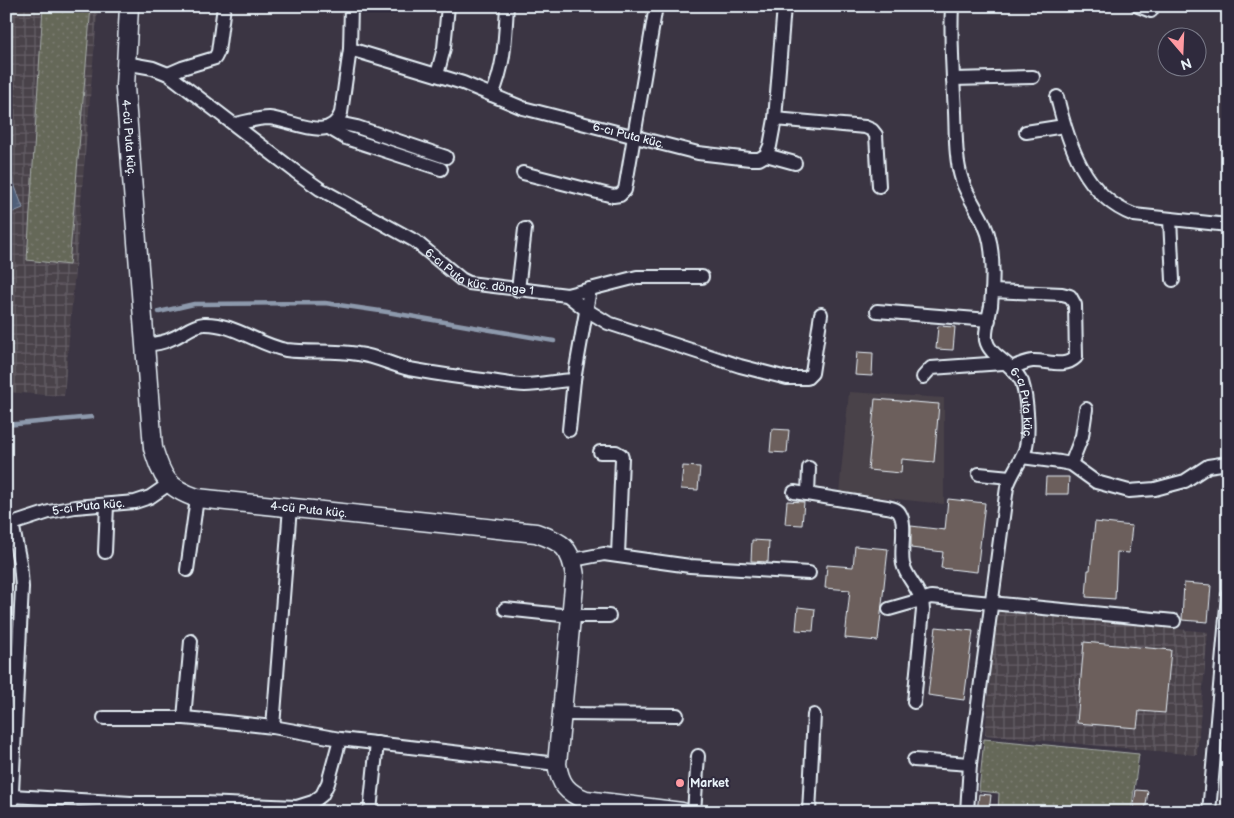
<svg xmlns="http://www.w3.org/2000/svg" width="1234" height="818" font-family="'Balsamiq Sans',sans-serif">
	<defs>
		<pattern id="industrial-grid" width="8" height="8" patternUnits="userSpaceOnUse" patternTransform="scale(1.25)"><rect width="8" height="8" fill="#4a424a"/><path d="M0 4h8M4 0v8" fill="none" stroke="#645e65"/></pattern>
		<pattern id="green-dots" width="8" height="8" patternUnits="userSpaceOnUse" patternTransform="scale(1.25)"><rect width="8" height="8" fill="#656759"/><path d="M2 2h.1M6 6h.1" fill="none" stroke="#7b7d72" stroke-width="1.8" stroke-linecap="round"/></pattern>
		<pattern id="water-ripples" width="26" height="14" patternUnits="userSpaceOnUse" patternTransform="scale(1.25)"><rect width="26" height="14" fill="#505e79"/><path d="M2 4q2-2 4 0t4 0M15 11q2-2 4 0t4 0" fill="none" stroke="#69768d"/></pattern>
	</defs>
	<rect width="100%" height="100%" fill="#3b3543"/>
	<filter id="ink" filterUnits="userSpaceOnUse"><feTurbulence type="fractalNoise" baseFrequency=".02" numOctaves="2"/><feDisplacementMap in="SourceGraphic" scale="10" xChannelSelector="R" yChannelSelector="G"/><feConvolveMatrix kernelMatrix="1 2 1 2 8 2 1 2 1" color-interpolation-filters="sRGB"/></filter>
	<g filter="url(#ink)">
		<path fill="#4a424a" d="M 849,392 L 944,398 L 944,504 L 839,493 Z"/>
		<g fill="url(#industrial-grid)">
			<path d="M 6,6 L 98,6 L 64,396 L 6,392 Z"/>
			<path d="M 996,611 L 1208,632 L 1197,755 L 985,735 Z"/>
		</g>
		<g fill="url(#green-dots)" stroke="#a6aca8">
			<path d="M 6,6 L 13,6 L 11,83 L 6,83 Z"/>
			<path d="M 43,6 L 91,6 L 69,265 L 27,260 Z"/>
			<path d="M 984,739 L 1139,754 L 1131,812 L 998,812 L 999,793 L 979,791 Z"/>
		</g>
		<path fill="url(#water-ripples)" stroke="#8d99ac" d="M 6,162 L 23,208 L 6,215 Z"/>
		<g fill="none" stroke-linecap="round" stroke-linejoin="round">
			<g stroke="#8d99ac" stroke-width="4.5">
				<path d="M 159,312 L 194,304 L 325,303 L 387,312 L 554,341"/>
				<path d="M 6,425 L 92,417"/>
			</g>
		</g>
		<g fill="#6c5f5b" stroke="#e8f1f8">
			<path d="M 938,326 L 955,327 L 953,350 L 936,349 Z"/>
			<path d="M 857,352 L 873,353 L 872,376 L 855,375 Z"/>
			<path d="M 875,399 L 939,404 L 934,462 L 902,459 L 901,473 L 868,470 Z"/>
			<path d="M 772,429 L 789,430 L 787,453 L 770,452 Z"/>
			<path d="M 683,466 L 700,467 L 698,490 L 681,489 Z"/>
			<path d="M 1046,477 L 1069,477 L 1068,494 L 1045,494 Z"/>
			<path d="M 948,499 L 985,503 L 977,572 L 941,568 L 943,552 L 911,548 L 911,526 L 945,530 Z"/>
			<path d="M 787,501 L 804,502 L 802,525 L 785,524 Z"/>
			<path d="M 1095,522 L 1132,526 L 1129,553 L 1117,552 L 1115,599 L 1086,597 L 1088,570 L 1090,570 Z"/>
			<path d="M 752,540 L 769,541 L 768,562 L 751,561 Z"/>
			<path d="M 855,546 L 888,549 L 878,641 L 845,638 L 850,590 L 825,588 L 827,565 L 853,567 Z"/>
			<path d="M 1184,583 L 1211,585 L 1208,622 L 1182,620 Z"/>
			<path d="M 798,607 L 815,609 L 813,631 L 796,630 Z"/>
			<path d="M 936,627 L 973,631 L 964,700 L 928,695 Z"/>
			<path d="M 1084,642 L 1171,650 L 1165,713 L 1139,711 L 1137,728 L 1077,723 Z"/>
			<path d="M 1136,790 L 1148,791 L 1145,812 L 1133,812 Z"/>
			<path d="M 979,794 L 991,795 L 989,812 L 977,812 Z"/>
		</g>
		<g fill="none" stroke-linecap="round" stroke-linejoin="round">
			<defs>
				<g id="street">
					<path id="s1" d="M 952,6 C 950,41 953,77 955,112 C 956,134 955,159 962,180 C 969,202 986,219 990,242 C 994,263 993,285 991,306 C 989,315 985,331 986,340 C 989,354 1005,360 1013,370 C 1017,374 1020,378 1022,382 C 1027,398 1030,435 1025,450 C 1020,463 1011,474 1007,487 L 970,764 L 967,812"/>
					<path d="M 1138,6 L 1151,11"/>
					<path id="s2" d="M 350,49 L 463,83 L 523,108 L 698,153 L 750,159 L 759,159 L 766,155 L 770,146 L 775,119 L 784,6"/>
					<path id="s3" d="M 125,63 L 153,68 L 168,74 L 296,172 L 320,189 L 415,241 L 461,279 L 469,283 L 567,295 L 585,309 L 608,323 L 740,366 L 787,378 L 807,378 L 812,373 L 821,314"/>
					<path d="M 168,74 L 182,68 L 215,58 L 218,52 L 224,6"/>
					<path d="M 437,75 L 444,48 L 448,6"/>
					<path d="M 953,79 L 1033,77"/>
					<path d="M 492,95 C 505,65 505,38 507,6"/>
					<path d="M 1057,97 C 1068,143 1085,197 1134,215 L 1228,225"/>
					<path d="M 775,119 L 865,127 L 872,130 L 876,135 L 879,186"/>
					<path d="M 338,123 L 357,127 L 446,157"/>
					<path d="M 235,124 C 246,122 258,118 269,118 C 293,120 330,144 341,113 L 350,49 L 351,6"/>
					<path d="M 329,128 L 346,138 L 441,169"/>
					<path d="M 1026,132 L 1064,126"/>
					<path d="M 766,155 L 795,163"/>
					<path d="M 523,173 L 613,196 L 620,195 L 625,190 L 656,6"/>
					<path d="M 1170,219 L 1173,280"/>
					<path d="M 518,290 L 525,229"/>
					<path d="M 992,291 L 1062,294 L 1070,296 L 1075,305 L 1076,357 C 1064,369 1047,360 1032,361 C 1025,362 1018,365 1012,368"/>
					<path d="M 567,295 L 637,277 L 702,277"/>
					<path d="M 877,311 L 989,320"/>
					<path d="M 144,345 C 154,344 164,343 173,338 C 183,334 192,325 204,324 C 234,323 258,345 286,350 C 310,353 334,350 358,354 C 376,356 392,365 409,369 C 437,374 464,378 491,381 C 503,383 514,385 525,385 C 542,385 558,380 574,380 L 590,289"/>
					<path d="M 923,377 L 931,368 L 1003,363"/>
					<path d="M 569,430 L 574,380"/>
					<path d="M 600,452 L 616,452 L 621,455 L 622,458 L 618,555"/>
					<path d="M 1022,457 L 1060,462 L 1071,464 L 1096,482 L 1129,491 L 1155,489 L 1185,481 L 1208,466 L 1228,463"/>
					<path d="M 1071,464 L 1082,436 L 1086,409"/>
					<path d="M 979,474 L 1010,477"/>
					<path d="M 794,492 L 887,507 C 892,508 898,509 900,514 C 907,525 900,550 903,564 C 906,577 917,586 921,599 C 922,602 923,607 923,610 L 914,702"/>
					<path d="M 808,494 L 809,468"/>
					<path id="s4" d="M 6,526 L 49,512 L 75,507 L 135,502 L 150,497 L 169,484"/>
					<path d="M 105,552 L 107,505"/>
					<path d="M 573,560 L 604,554 L 690,566 L 809,573"/>
					<path d="M 187,570 L 197,498"/>
					<path d="M 505,609 L 571,616 L 609,616"/>
					<path d="M 889,609 L 931,597 L 1174,621"/>
					<path d="M 561,714 L 677,715"/>
					<path d="M 104,718 L 184,718 L 217,721 L 273,727 L 340,739 L 557,764"/>
					<path d="M 184,718 L 191,641"/>
					<path d="M 273,727 L 290,507"/>
					<path d="M 914,760 L 970,764"/>
					<path d="M 12,796 L 131,803 L 204,803 L 297,807 L 313,802 L 322,795 L 328,783 L 340,739"/>
					<path d="M 370,811 L 377,743"/>
					<path d="M 11,812 L 22,587 L 20,563 L 12,523"/>
					<path d="M 694,812 L 698,756"/>
					<path d="M 809,812 L 814,715"/>
					<path d="M 1209,812 L 1228,595"/>
				</g>
				<g id="secondary">
					<path id="s5" d="M 129,6 L 125,87 L 153,448 C 162,477 167,488 197,498 L 536,533 C 563,542 571,548 575,576 L 557,764 C 560,784 567,793 586,800 L 682,812"/>
				</g>
			</defs>
			<use href="#street" stroke="#e8f1f8" stroke-width="16"/>
			<use href="#secondary" stroke="#e8f1f8" stroke-width="21"/>
			<use href="#street" stroke="#2f2a3d" stroke-width="12"/>
			<use href="#secondary" stroke="#2f2a3d" stroke-width="18"/>
		</g>
	</g>
	<circle fill="#ff9aa2" stroke="#2f2a3d" stroke-width="2" cx="680" cy="783" r="5"/>
	<g text-anchor="middle" stroke-width="4" stroke-linejoin="round" paint-order="stroke">
		<g font-size="12" fill="#e8f1f8" stroke="#2f2a3d">
			<text dy="4" stroke="none"><textPath href="#s2" startOffset="292">6-cı Puta küç.</textPath></text>
			<text dy="4" stroke="none"><textPath href="#s5" startOffset="132">4-cü Puta küç.</textPath></text>
			<text dy="4" stroke="none"><textPath href="#s3" startOffset="418">6-cı Puta küç. döngə 1</textPath></text>
			<text dy="4" stroke="none"><textPath href="#s1" startOffset="418">6-cı Puta küç.</textPath></text>
			<text dy="4" stroke="none"><textPath href="#s4" startOffset="85">5-ci Puta küç.</textPath></text>
			<text dy="4" stroke="none"><textPath href="#s5" startOffset="626">4-cü Puta küç.</textPath></text>
		</g>
		<g font-size="12" font-weight="bold" fill="#e8f1f8" stroke="#2f2a3d" text-anchor="start">
			<text x="690" y="787">Market</text>
		</g>
	</g>
	<rect width="1234" height="818" fill="none" stroke="#2f2a3d" stroke-width="25"/>
	<rect x="12" y="12" width="1209" height="793" fill="none" stroke="#e8f1f8" stroke-width="2" filter="url(#ink)"/>
	<g transform="translate(1182 52) rotate(161)"><circle r="24" fill="#2f2a3d" stroke="#797a88"/>
	<path d="M0-4L9 19L0 12L-9 19Z" fill="#ff9aa2"/>
	<text y="-8" font-size="14" font-weight="bold" text-anchor="middle" fill="#e8f1f8">N</text>
	</g>
</svg>
